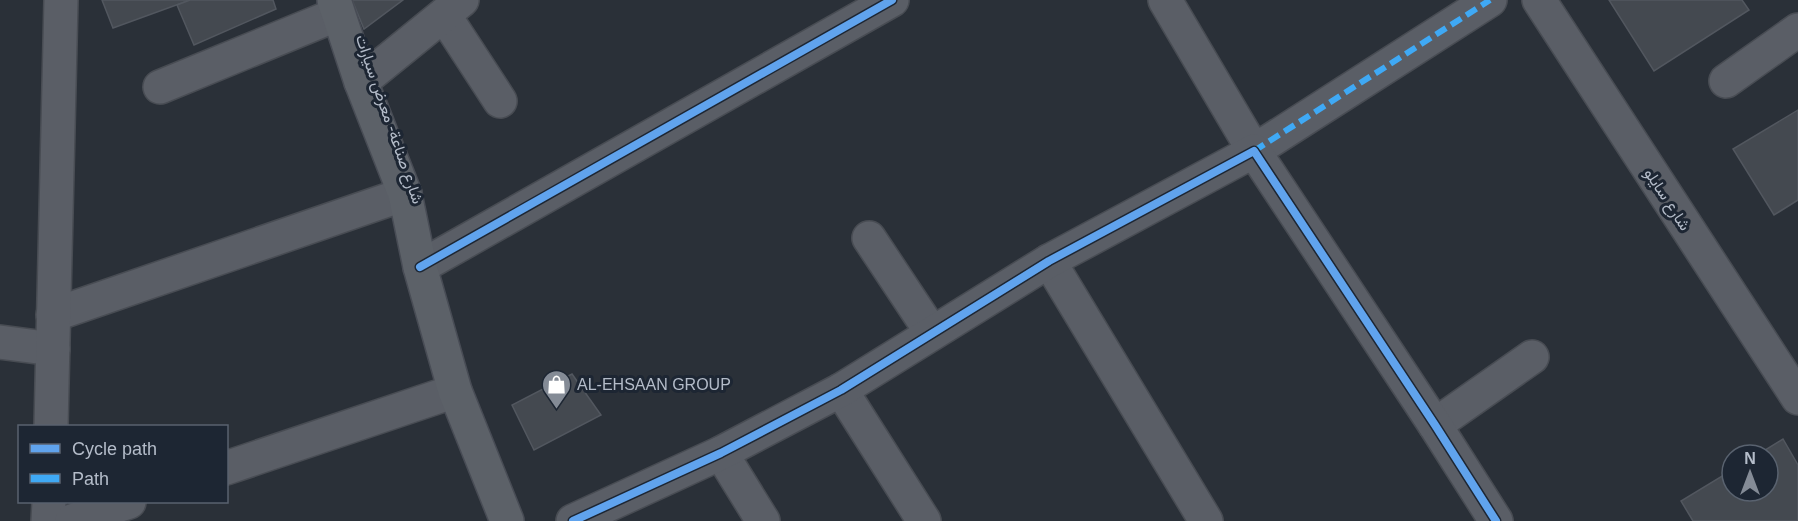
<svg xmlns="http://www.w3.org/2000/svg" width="1798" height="521" font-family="Arial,Vazirmatn,sans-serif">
	<rect width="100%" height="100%" fill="#2a3038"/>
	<g fill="#444950" stroke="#52575f" stroke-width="1.5">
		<path d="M 102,0 L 190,0 L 113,28 Z"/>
		<path d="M 190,0 L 273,0 L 276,9 L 194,45 L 177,5 Z"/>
		<path d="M 352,0 L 403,0 L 364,29 Z"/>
		<path d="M 1609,0 L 1742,0 L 1749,10 L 1654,71 Z"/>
		<path d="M 1798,110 L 1798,200 L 1774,215 L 1733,149 Z"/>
		<path d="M 572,374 L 601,415 L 534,450 L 512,405 Z"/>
		<path d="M 1783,439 L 1798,465 L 1798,521 L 1693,521 L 1681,501 L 1732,470 L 1732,491 L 1768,491 L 1768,455 L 1757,455 Z"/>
	</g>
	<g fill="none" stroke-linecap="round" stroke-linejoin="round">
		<defs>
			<g id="minor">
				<path d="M 1165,0 L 1254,151 L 1490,0"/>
				<path d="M 1539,0 L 1798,398"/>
				<path d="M 444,15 L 500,101"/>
				<path d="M 1726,81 L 1798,30"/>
				<path d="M 361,82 L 462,0"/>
				<path d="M 160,87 L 338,14"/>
				<path d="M 869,238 L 932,333"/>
				<path d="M 1049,261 L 1206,521"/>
				<path d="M 420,267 L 892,0"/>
				<path d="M 53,315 L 405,194"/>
				<path d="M 0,342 L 53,349"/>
				<path d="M 841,390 L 924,521"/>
				<path d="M 1435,425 L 1532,357"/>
				<path d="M 51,426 L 61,0"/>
				<path d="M 721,453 L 763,521"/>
				<path d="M 226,468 L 455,391"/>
				<path d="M 48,521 L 49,502"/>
				<path d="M 72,521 L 129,502"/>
				<path d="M 573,521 L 721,453 L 841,390 L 1049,261 L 1254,151 L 1435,425 L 1496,521"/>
			</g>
			<path id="major" d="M 334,0 L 361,82 L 405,194 L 420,267 L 455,391 L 507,521"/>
		</defs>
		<use href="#minor" stroke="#484c53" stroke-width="36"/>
		<use href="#major" stroke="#484c55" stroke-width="36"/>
		<use href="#minor" stroke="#5a5e66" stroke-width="33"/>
		<use href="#major" stroke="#5c6168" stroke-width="33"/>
		<path stroke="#3fa9f5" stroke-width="6" stroke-dasharray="12 6" stroke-linecap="butt" d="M 1254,151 L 1490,0"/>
		<defs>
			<g id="cycleway">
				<path d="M 420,267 L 892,0"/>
				<path d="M 573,521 L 721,453 L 841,390 L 1049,261 L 1254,151 L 1435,425 L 1496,521"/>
			</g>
		</defs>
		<use href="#cycleway" stroke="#1d2633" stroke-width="11"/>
		<use href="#cycleway" stroke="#60a3ed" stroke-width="8"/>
	</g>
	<defs>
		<symbol id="shop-pin" viewBox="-11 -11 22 30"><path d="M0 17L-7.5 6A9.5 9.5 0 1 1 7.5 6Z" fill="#848b96" stroke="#1d2633"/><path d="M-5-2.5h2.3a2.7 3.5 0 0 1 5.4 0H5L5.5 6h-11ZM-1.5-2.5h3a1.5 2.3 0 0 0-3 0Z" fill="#fff"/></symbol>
	</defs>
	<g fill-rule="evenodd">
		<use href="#shop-pin" x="540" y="368" width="33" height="45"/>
	</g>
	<g text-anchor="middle" stroke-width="6" stroke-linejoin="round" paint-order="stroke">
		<g font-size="16" fill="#b4bcc9" stroke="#1d2633">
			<text transform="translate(390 119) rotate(71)" y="6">شارع صناعة- معرض سيارات</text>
			<text transform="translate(1668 199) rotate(57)" y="6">شارع سايلو</text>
		</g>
		<g font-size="16" fill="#b4bcc9" stroke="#1d2633" text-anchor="start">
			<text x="577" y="390">AL-EHSAAN GROUP</text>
		</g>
	</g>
	<rect x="18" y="425" width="210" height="78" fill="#1d2633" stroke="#59626f" stroke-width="1.5"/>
	<rect x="30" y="444" width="30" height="9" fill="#60a3ed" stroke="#59626f" stroke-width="1.5"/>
	<text x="72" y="455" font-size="18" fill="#b4bcc9">Cycle path</text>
	<rect x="30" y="474" width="30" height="9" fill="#3fa9f5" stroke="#59626f" stroke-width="1.5"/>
	<text x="72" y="485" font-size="18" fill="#b4bcc9">Path</text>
	<g transform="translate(1750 473)"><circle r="28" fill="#1d2633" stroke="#59626f" stroke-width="1.5"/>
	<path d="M0-4.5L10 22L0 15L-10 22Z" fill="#848b96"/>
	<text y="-9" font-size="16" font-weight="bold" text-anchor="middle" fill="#b4bcc9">N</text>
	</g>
</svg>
